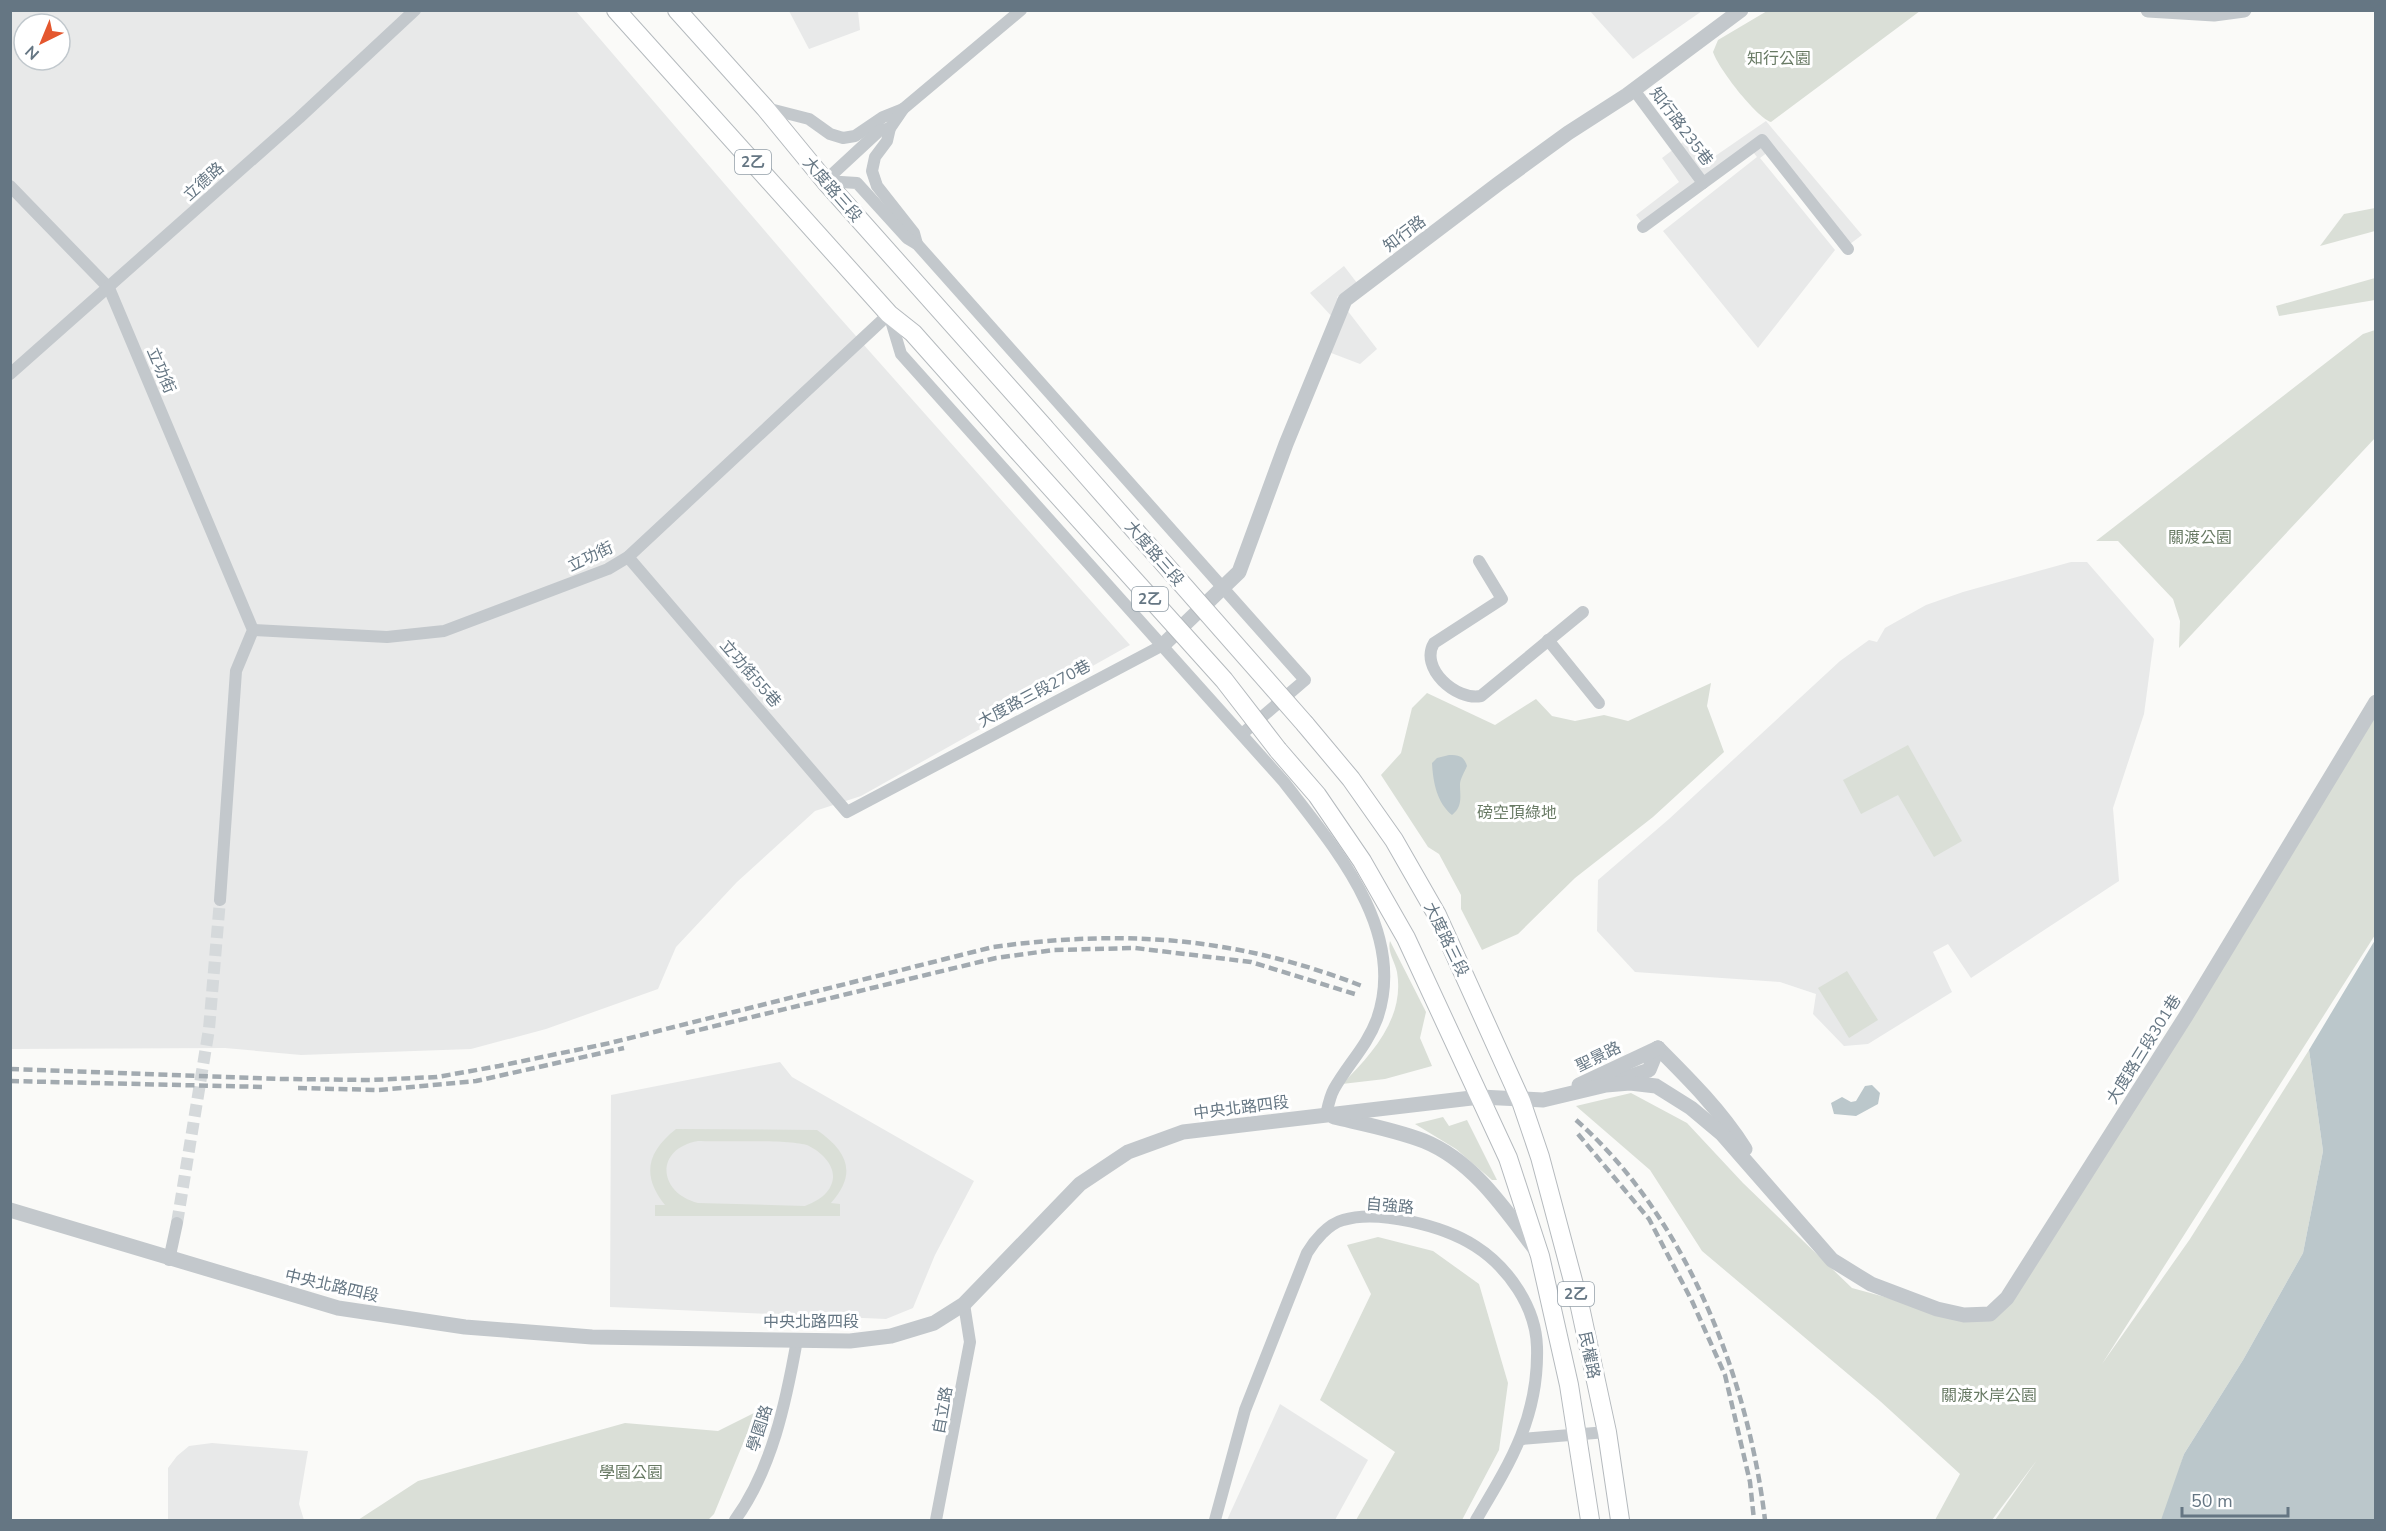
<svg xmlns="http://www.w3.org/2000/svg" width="2386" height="1531" font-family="'Nunito Sans','Noto Sans TC',sans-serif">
	<rect width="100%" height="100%" fill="#fafaf8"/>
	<g fill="#e8e9e9" fill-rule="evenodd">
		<path d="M 10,11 L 576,11 L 832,309 L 1130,645 L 861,796 L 815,811 L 737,882 L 676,947 L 658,989 L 546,1029 L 471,1049 L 301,1055 L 225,1048 L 11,1049 ZM 24,24 L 60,24 L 60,60 L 24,60 Z"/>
		<path d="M 789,11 L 858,11 L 860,30 L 809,49 Z"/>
		<path d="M 1590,11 L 1702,11 L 1633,59 Z"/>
		<path d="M 1766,121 L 1862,235 L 1850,244 L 1772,149 L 1760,158 L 1835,250 L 1758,348 L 1663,231 L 1757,157 L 1749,147 L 1643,224 L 1636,215 L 1679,182 L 1662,158 L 1691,136 L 1708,161 Z"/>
		<path d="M 1344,266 L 1357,283 L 1337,297 L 1377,349 L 1360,364 L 1326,351 L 1336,321 L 1310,293 Z"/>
		<path d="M 2071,562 L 2087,562 L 2154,639 L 2144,714 L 2113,808 L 2119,881 L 1971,978 L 1948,944 L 1933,952 L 1952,992 L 1868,1044 L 1844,1046 L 1813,1014 L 1816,994 L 1780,982 L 1635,972 L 1597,931 L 1598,880 L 1669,819 L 1840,661 L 1869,640 L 1877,642 L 1885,628 L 1926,605 L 1963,592 Z"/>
		<path d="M 780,1062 L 792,1077 L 974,1181 L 935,1255 L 913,1308 L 886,1319 L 610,1307 L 611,1095 Z"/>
		<path d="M 1280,1404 L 1368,1460 L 1335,1520 L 1227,1520 Z"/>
		<path d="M 212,1443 L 308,1451 L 299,1504 L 304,1520 L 168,1520 L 168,1468 L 177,1456 L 189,1446 Z"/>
	</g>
	<g fill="#dadfd7" fill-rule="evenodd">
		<path d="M 1767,11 L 1767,10 L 1920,11 L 1771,122 C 1756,117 1718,68 1713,52 L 1718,40 Z"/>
		<path d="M 2375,208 L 2375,231 L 2320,246 L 2344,214 Z"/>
		<path d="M 2375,278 L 2375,300 L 2279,316 L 2276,306 Z"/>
		<path d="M 2375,330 L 2375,438 L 2179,648 L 2180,621 L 2173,599 L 2118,541 L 2096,541 L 2363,334 Z"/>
		<path d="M 1711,683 L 1707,706 L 1724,752 L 1653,817 L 1575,878 L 1518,934 L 1482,950 L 1461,909 L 1461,895 L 1439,854 L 1428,847 L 1381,775 L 1401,753 L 1412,708 L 1427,693 L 1495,725 L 1536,699 L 1552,716 L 1575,721 L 1604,715 L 1628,721 Z"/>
		<path d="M 2375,709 L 2375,935 L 2102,1364 L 2190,1239 L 2309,1050 L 2323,1151 L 2303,1253 L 2243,1360 L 2184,1454 L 2166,1513 L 2161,1520 L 1995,1520 L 2037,1460 L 1992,1520 L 1935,1520 L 1960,1474 L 1880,1401 L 1702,1251 L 1650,1170 L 1576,1106 L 1631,1093 L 1687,1123 L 1743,1183 L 1852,1288 L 1969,1320 L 1996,1317 Z"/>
		<path d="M 1908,745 L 1962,841 L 1934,857 L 1898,795 L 1861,814 L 1843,780 Z"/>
		<path d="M 1390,941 L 1426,1012 L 1420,1038 L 1432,1066 L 1385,1079 L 1342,1084 C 1372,1054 1405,1018 1397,972 C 1395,962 1387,951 1390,941 Z"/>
		<path d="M 1847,971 L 1878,1020 L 1849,1038 L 1818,988 Z"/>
		<path d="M 1443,1117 L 1449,1126 L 1467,1120 L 1497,1180 L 1492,1180 L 1456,1149 L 1415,1124 Z"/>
		<path d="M 676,1129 L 817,1130 C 847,1151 858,1173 831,1203 L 840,1204 L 840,1216 L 655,1216 L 655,1205 L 665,1205 C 642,1176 646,1153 676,1129 ZM 698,1141 C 719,1142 795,1139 809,1146 C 821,1152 834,1164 833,1178 C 831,1194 817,1201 805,1206 L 698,1203 C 658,1193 654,1149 698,1141 Z"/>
		<path d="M 1378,1237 L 1433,1251 L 1479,1284 L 1508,1383 L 1499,1450 L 1462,1520 L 1356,1520 L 1395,1452 L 1320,1400 L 1371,1294 L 1347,1245 Z"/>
		<path d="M 756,1412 L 714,1514 L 708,1520 L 358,1520 L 418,1481 L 625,1423 L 718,1431 Z"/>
	</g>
	<g fill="#bbc7cb">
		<path d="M 1449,755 C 1459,755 1464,756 1467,766 C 1465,771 1460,779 1460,784 C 1460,797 1463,806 1452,815 C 1437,803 1433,782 1432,763 L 1437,758 Z"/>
		<path d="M 2375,940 L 2375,1520 L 2161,1520 L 2184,1454 L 2243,1360 L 2303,1253 L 2323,1151 L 2309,1050 Z"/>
		<path d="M 1872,1085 L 1880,1093 L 1878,1104 L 1856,1116 L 1834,1114 L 1831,1103 L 1842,1097 L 1851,1102 L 1856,1101 L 1865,1086 Z"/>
	</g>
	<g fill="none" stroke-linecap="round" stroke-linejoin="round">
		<path stroke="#d5d9db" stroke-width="12" stroke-dasharray="12 6" stroke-linecap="butt" d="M 177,1223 L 209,1029 L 220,900"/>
		<defs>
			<g id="primary">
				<path d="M 616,10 L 889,314 L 913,333 L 1018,451"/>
				<path d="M 677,10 L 765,108 L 825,181 L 1044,427"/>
				<path d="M 1305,724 L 1351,779 L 1394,840 L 1437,915 L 1521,1101 L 1540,1157 L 1580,1307 L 1607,1432 L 1620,1520"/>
				<path d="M 1278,750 L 1317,795 L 1362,861 L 1406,938 L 1508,1158 L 1540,1256 L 1569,1385 L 1590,1520"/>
			</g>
		</defs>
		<use href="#primary" stroke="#b5babe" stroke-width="20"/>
		<g stroke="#c3c8cc" stroke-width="12">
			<path d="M 1634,90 L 1703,183"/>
			<path d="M 766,108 L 809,119 L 830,134 L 843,138 L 855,136 L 883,117 L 903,109 L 1021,10"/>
			<path d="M 903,109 L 890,128 L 887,141 L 875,157 L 872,171 L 877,186 L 914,233 L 917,244"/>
			<path d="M 825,181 L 857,183 L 907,238 L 917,244 L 1305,680 L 1242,734"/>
			<path d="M 825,181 L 879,131 L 890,128"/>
			<path d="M 10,186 L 109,288 L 253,630 L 236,671 L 220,900"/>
			<path d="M 1643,227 L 1762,140 L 1848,249"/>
			<path d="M 10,374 L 299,118 L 415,10"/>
			<path d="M 628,557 L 847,812 L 1163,645"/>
			<path d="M 1479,561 L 1502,599 L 1434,643 C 1419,668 1456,701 1481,696 L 1583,612"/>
			<path d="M 253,630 L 387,637 L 444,631 L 608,569 L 628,557 L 889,314 L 901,354 L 1284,782 C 1334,847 1408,931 1377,1019 C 1367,1046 1348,1064 1334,1089 C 1330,1096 1328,1106 1326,1115"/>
			<path d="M 1548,640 L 1599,703"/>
			<path d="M 169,1260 L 177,1223"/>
			<path d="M 1522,1439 L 1607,1432"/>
			<path d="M 735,1520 C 772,1469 786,1402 797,1340"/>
			<path d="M 936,1520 L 970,1342 L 964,1304"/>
			<path d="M 1215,1520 L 1245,1410 L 1307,1253 C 1314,1241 1328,1224 1343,1220 C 1378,1209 1444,1226 1475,1246 C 1508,1267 1536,1307 1537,1347 C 1539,1417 1510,1463 1476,1520"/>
		</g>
		<g stroke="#c3c8cc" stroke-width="15">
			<path d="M 2148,10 L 2214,14 L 2244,10"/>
			<path d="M 1163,645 L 1239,572 L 1286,444 L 1345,300 L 1498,184 L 1568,133 L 1627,95 L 1741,10"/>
			<path d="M 1658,1048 C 1689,1079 1721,1111 1745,1149"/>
			<path d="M 1620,1080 L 1649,1070 L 1658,1048"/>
			<path d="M 1579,1085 L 1658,1048"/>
			<path d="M 1334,1117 C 1364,1124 1396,1130 1424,1141 C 1473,1161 1504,1208 1535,1249"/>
			<path d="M 10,1210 L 338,1308 L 465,1327 L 592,1337 L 850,1341 L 891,1336 L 934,1323 L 964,1304 L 1080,1184 L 1128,1152 L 1183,1132 L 1480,1097 L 1543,1100 L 1606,1085 L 1630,1083 L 1656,1086 L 1691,1108 L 1722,1134 L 1832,1260 L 1871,1284 L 1937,1309 L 1964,1315 L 1990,1314 L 2007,1298 L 2186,1016 L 2376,702"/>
		</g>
		<use href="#primary" stroke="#fff" stroke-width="18"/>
		<g stroke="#a2aab0" stroke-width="4.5" stroke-dasharray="9 4.5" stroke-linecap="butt">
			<path d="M 686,1033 L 996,958 L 1054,950 L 1135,948 L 1251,962 L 1358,995"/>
			<path d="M 10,1069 L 283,1079 L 371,1080 L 437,1077 L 499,1066 L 610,1043 L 993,947 C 1126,929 1236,937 1362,986"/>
			<path d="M 10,1081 L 265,1087"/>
			<path d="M 298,1088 L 379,1090 L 476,1081 L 624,1048"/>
			<path d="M 1576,1120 C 1686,1217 1748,1377 1765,1520"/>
			<path d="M 1578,1134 L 1649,1219 L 1692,1301 L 1725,1375 L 1750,1482 L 1754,1520"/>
		</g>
		<defs>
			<g id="primary-bridge">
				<path d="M 1044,427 L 1305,724"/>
				<path d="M 1018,451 L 1224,680 L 1278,750"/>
			</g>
		</defs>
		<use href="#primary-bridge" stroke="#b5babe" stroke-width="20" stroke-linecap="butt"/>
		<use href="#primary-bridge" stroke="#fff" stroke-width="18"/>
	</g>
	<g text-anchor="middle" stroke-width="6" stroke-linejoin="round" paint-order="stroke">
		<g fill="#fff" stroke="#939fa8" stroke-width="1.5">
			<rect x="735" y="150" width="36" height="24" rx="4.5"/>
			<rect x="1132" y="587" width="36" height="24" rx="4.5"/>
			<rect x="1558" y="1282" width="36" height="24" rx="4.5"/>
		</g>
		<g font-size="15" font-weight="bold" fill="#657683">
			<text x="753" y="167">2乙</text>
			<text x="1150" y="604">2乙</text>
			<text x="1576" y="1299">2乙</text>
		</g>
		<g font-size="16" fill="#687a64" stroke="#fff">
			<text x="1779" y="64">知行公園</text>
			<text x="2200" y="543">關渡公園</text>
			<text x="1517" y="818">磅空頂綠地</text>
			<text x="1989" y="1401">關渡水岸公園</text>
			<text x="631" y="1478">學園公園</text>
		</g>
		<g font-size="16" fill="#657683" stroke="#fff">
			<text transform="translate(1682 126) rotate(53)" y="6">知行路235巷</text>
			<text transform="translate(203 181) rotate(-42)" y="6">立德路</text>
			<text transform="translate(833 189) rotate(49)" y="6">大度路三段</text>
			<text transform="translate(1404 233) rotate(-37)" y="6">知行路</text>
			<text transform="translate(162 370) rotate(67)" y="6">立功街</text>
			<text transform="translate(1155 553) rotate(49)" y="6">大度路三段</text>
			<text transform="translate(590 556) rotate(-25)" y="6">立功街</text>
			<text transform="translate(751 673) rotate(49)" y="6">立功街55巷</text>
			<text transform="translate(1034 693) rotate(-28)" y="6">大度路三段270巷</text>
			<text transform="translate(1447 939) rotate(64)" y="6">大度路三段</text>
			<text transform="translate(2143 1049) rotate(-58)" y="6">大度路三段301巷</text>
			<text transform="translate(1598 1056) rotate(-26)" y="6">聖景路</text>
			<text transform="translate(1241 1107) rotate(-7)" y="6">中央北路四段</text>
			<text transform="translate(1390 1205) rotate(5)" y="6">自強路</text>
			<text transform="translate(332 1285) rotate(13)" y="6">中央北路四段</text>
			<text x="811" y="1327">中央北路四段</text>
			<text transform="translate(1590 1355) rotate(78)" y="6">民權路</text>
			<text transform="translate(942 1410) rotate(-80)" y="6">自立路</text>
			<text transform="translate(759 1428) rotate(-72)" y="6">學園路</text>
		</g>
	</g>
	<rect width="2386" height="1531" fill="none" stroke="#657683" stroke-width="24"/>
	<g transform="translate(42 42) rotate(223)"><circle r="28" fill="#ffffff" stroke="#c1c8cd" stroke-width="1.5"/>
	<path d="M0-4.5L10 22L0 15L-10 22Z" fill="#e4572e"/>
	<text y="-9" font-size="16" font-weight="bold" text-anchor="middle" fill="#657683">N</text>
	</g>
	<path d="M2182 1507v9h106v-9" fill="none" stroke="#657683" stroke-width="3"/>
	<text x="2191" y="1507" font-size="18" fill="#657683" stroke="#ffffff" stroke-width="4.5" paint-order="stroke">50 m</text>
</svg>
